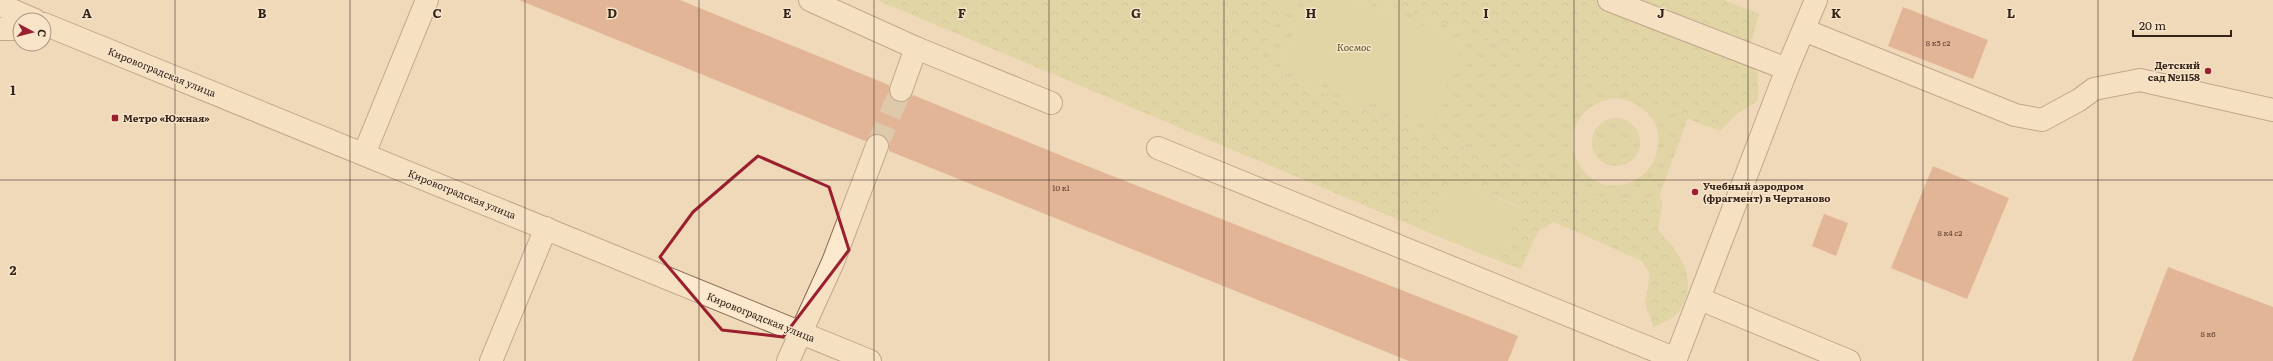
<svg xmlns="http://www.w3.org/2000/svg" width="2273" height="361" font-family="Literata,serif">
	<defs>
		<pattern id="grass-tufts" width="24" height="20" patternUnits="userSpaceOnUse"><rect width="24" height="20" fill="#cece8d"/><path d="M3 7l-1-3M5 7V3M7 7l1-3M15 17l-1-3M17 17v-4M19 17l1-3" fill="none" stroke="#b2b179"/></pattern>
		<pattern id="forest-crowns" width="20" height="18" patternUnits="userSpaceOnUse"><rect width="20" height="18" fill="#cece8d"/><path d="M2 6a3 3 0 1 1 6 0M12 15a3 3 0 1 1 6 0" fill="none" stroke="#b2b179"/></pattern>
	</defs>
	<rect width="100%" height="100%" fill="#f0d9b9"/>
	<g fill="url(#grass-tufts)" fill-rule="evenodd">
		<path d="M 1284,0 L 1306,0 L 1281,67 L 1464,42 L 1357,0 L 1382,0 L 1688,118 L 1660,194 L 1662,205 L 1654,200 L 1606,199 L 1421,132 L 1258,66 ZM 1613,98 C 1644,101 1666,122 1656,155 C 1653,166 1644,175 1635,180 C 1579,209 1539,115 1613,98 Z"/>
		<circle cx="1616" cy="142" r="24"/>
	</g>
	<g fill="url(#forest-crowns)">
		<path d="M 877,0 L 1284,0 L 1258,66 L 1421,132 L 1606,199 L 1654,200 L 1662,205 L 1658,230 C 1681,254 1702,283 1676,315 C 1671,320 1660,324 1654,327 L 1645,304 L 1650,275 L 1642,261 L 1554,222 L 1538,231 L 1521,269 L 1499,261 L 1521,207 L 1452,179 L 1430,233 Z"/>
		<path d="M 1382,0 L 1724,0 L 1759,14 L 1748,53 L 1758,75 L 1758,100 L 1737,114 L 1720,131 Z"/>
	</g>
	<g fill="#cece8d">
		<path d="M 1306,0 L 1357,0 L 1464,42 L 1432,125 L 1281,67 Z"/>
		<path d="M 1452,179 L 1521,208 L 1499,261 L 1430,233 Z"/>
	</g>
	<g fill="#d18a6c">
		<path d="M 519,0 L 680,0 L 889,85 L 889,93 L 896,102 L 904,102 L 913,95 L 1072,160 L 1518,336 L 1508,361 L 1409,361 L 889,151 L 889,144 L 882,134 L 875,134 L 865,141 Z"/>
		<path d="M 1903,7 L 1988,40 L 1973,79 L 1888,46 Z"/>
		<path d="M 1933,166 L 2009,198 L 1967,299 L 1891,268 Z"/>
		<path d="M 1824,214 L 1848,223 L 1836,256 L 1812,246 Z"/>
		<path d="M 2168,267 L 2273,307 L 2273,361 L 2132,361 Z"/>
	</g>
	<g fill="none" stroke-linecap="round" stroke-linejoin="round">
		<path stroke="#cbb599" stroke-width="22" stroke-dasharray="22 11" stroke-linecap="butt" d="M 877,146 L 901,90"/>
		<defs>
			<g id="minor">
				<path d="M 810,0 L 916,48 L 1051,103"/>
				<path d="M 1609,0 L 1787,69"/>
				<path d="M 0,5 L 35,20"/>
				<path d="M 44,24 L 870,361"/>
				<path d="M 0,29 L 20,29"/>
				<path d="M 1804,30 L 2015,115 L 2042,120 L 2079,100 L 2094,89 L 2140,80 L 2273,110"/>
				<path d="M 901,90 L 916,48"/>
				<path d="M 1158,148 L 1676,359"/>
				<path d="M 364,154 L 427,0"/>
				<path d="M 1700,299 L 1849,361"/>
				<path d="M 491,361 L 546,228"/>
				<path d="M 788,361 L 833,262 L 877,146"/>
				<path d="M 1675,361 L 1787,69 L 1816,0"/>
			</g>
		</defs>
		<use href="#minor" stroke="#886953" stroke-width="24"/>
		<use href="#minor" stroke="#fbe8cd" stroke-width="22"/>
	</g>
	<path d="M0 0H2273V361H0ZM 758,156 L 829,187 L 849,250 L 783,337 L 722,330 L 660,257 L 693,212 Z" fill="#f0d9b9" fill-opacity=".55" fill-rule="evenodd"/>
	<path fill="none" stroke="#9a1f2f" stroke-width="3" stroke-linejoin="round" d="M 758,156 L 829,187 L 849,250 L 783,337 L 722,330 L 660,257 L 693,212 Z"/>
	<path fill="none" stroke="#352319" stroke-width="1" stroke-opacity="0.55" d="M 175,0 L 175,361M 350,0 L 350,361M 525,0 L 525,361M 699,0 L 699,361M 874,0 L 874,361M 1049,0 L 1049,361M 1224,0 L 1224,361M 1399,0 L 1399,361M 1574,0 L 1574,361M 1748,0 L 1748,361M 1923,0 L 1923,361M 2098,0 L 2098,361M 0,180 L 2273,180"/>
	<g fill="#9a1f2f" stroke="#f7e4c9" stroke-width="1.5">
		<circle cx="2208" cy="71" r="4"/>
		<rect x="111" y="114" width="8" height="8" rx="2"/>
		<circle cx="1695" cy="192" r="4"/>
	</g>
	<g text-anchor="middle" stroke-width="3" stroke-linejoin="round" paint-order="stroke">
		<g font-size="8" fill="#5c3d2e">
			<text x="1938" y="46">8 к5 с2</text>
			<text x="1061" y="191">10 к1</text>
			<text x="1950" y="236">8 к4 с2</text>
			<text x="2208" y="337">8 к6</text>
		</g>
		<g font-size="10" font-style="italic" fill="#4c531e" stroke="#f7e4c9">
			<text x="1354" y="51">Космос</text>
		</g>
		<g font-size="10" font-weight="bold" fill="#352319" stroke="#f7e4c9" text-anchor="start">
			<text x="2200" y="69" text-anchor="end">Детский<tspan x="2200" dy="12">сад №1158</tspan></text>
			<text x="123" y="122">Метро «Южная»</text>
			<text x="1703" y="190">Учебный аэродром<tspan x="1703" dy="12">(фрагмент) в Чертаново</tspan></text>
		</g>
		<g font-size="10" fill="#352319" stroke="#f7e4c9">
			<text transform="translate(162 72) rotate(22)" y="4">Кировоградская улица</text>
			<text transform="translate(462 194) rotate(22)" y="4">Кировоградская улица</text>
			<text transform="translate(761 317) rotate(22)" y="4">Кировоградская улица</text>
		</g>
	</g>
	<g font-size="13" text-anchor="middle" font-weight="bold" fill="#352319" stroke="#f7e4c9" stroke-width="3" stroke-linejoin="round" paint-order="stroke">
		<text x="87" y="18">A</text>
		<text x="262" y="18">B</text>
		<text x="437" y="18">C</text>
		<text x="612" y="18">D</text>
		<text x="787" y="18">E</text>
		<text x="962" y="18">F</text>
		<text x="1136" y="18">G</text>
		<text x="1311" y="18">H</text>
		<text x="1486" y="18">I</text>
		<text x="1661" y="18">J</text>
		<text x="1836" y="18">K</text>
		<text x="2011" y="18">L</text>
		<text x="13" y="95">1</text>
		<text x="13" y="275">2</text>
	</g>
	<g transform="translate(32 32) rotate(97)"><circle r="19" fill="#f7e4c9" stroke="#a99783"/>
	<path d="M0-3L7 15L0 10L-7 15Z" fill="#9a1f2f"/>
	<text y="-6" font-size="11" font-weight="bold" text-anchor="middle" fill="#352319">С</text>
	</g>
	<path d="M2133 30v6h98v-6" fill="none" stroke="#352319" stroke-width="2"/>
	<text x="2139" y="30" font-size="12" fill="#352319" stroke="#f7e4c9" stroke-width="3" paint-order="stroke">20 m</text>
</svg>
